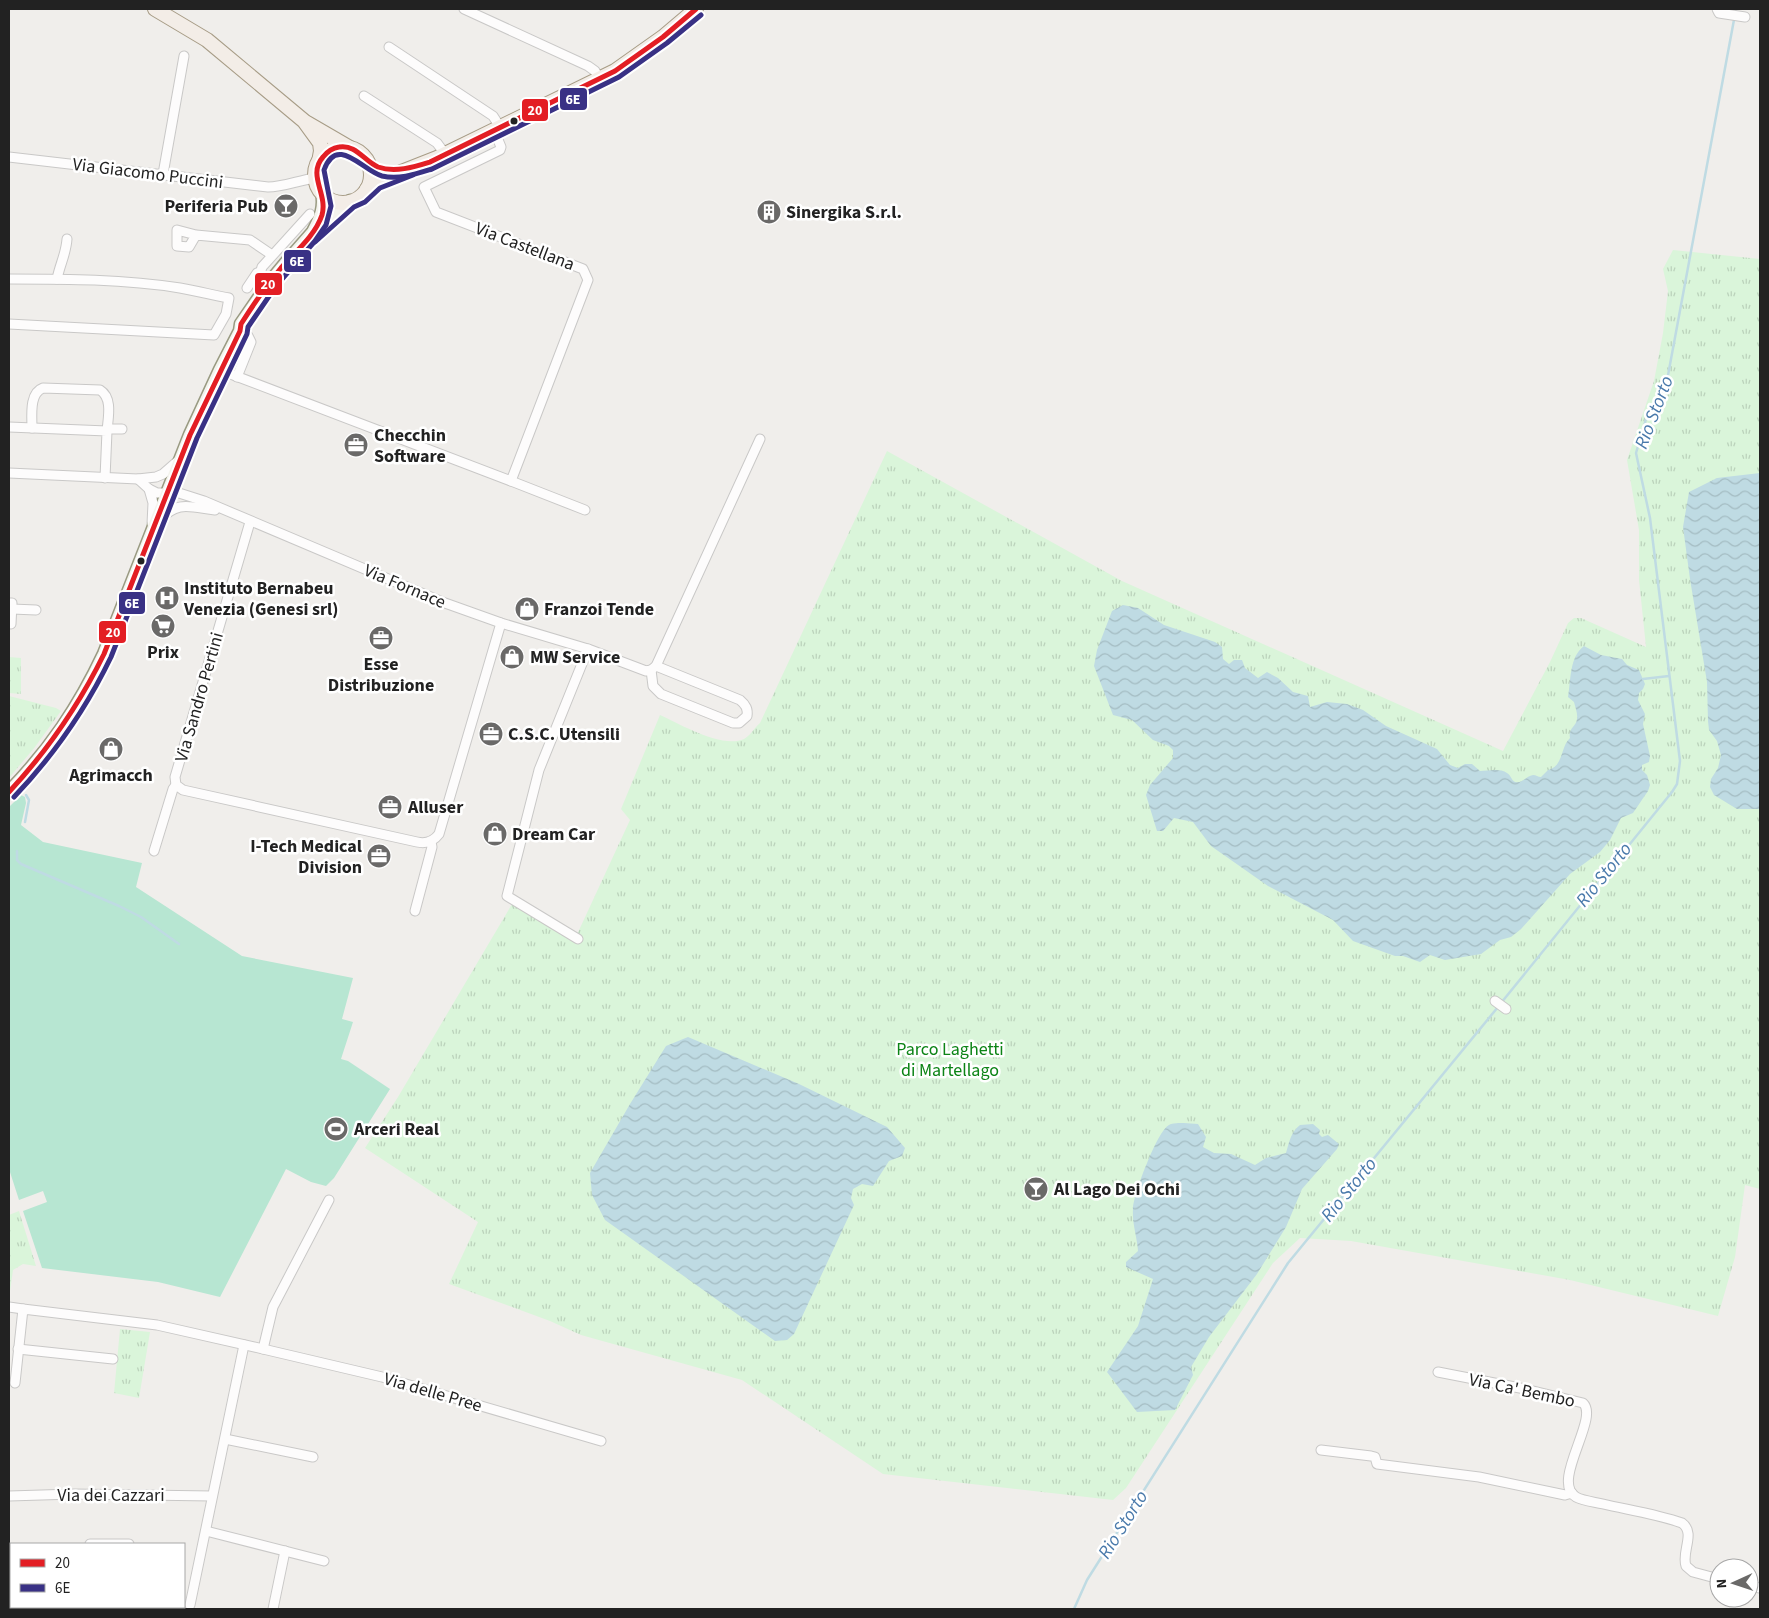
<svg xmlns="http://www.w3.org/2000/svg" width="1769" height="1618" font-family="'Source Sans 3',sans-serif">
	<defs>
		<pattern id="park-tufts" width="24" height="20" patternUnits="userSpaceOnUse" patternTransform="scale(1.25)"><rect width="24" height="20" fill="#daf5da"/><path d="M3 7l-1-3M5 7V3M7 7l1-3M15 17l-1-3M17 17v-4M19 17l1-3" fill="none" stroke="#bbd2bb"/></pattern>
		<pattern id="water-waves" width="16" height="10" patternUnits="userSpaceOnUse" patternTransform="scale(1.25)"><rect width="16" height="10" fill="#bfdbe3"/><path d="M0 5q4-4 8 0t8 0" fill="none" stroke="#a4bcc2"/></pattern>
	</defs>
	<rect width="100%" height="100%" fill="#f0eeeb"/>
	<g fill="url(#park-tufts)">
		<path d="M 1673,250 L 1760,259 L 1760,1189 L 1745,1185 L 1735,1257 L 1718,1316 L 1570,1280 L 1351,1241 L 1300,1238 L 1273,1263 L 1126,1488 L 1113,1500 L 883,1474 L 742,1380 L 581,1335 L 550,1321 L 449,1284 L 478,1222 L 365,1148 L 398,1097 L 512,904 L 574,941 L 630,820 L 621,809 L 660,715 C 680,724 722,749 744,739 C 750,736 755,727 760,723 L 887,451 L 1122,581 L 1503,751 L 1550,662 L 1568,623 L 1574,618 L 1581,618 L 1646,647 L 1639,580 L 1639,530 L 1627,460 L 1654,381 L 1663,333 L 1668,291 L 1663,269 Z"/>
		<path d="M 9,657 L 21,658 L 21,694 L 9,693 Z"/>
		<path d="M 9,696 L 56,708 L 61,711 L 35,747 L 9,778 Z"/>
		<path d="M 19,1211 L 36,1266 L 23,1264 L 13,1270 L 9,1298 L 9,1215 Z"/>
		<path d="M 120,1329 L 150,1332 L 139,1398 L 114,1393 Z"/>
	</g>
	<path fill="#b7e6d2" d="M 21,795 L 25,797 L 26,803 L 21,825 L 43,842 L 142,863 L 136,887 L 242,956 L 353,978 L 342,1019 L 353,1022 L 341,1059 L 348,1061 L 390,1089 L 334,1178 L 326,1186 L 311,1182 L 286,1169 L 220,1297 L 158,1282 L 42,1268 L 23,1211 L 47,1202 L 43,1191 L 19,1200 L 9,1169 L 9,807 Z"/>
	<g fill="url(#water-waves)">
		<path d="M 1760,473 L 1760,809 L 1737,809 L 1714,795 L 1710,787 L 1711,779 L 1718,768 L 1721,755 L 1717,741 L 1709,730 L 1708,721 L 1707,682 L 1690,579 L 1683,527 L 1689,492 L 1717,478 Z"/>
		<path d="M 1123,605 L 1138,608 L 1164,625 L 1215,642 L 1222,647 L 1223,659 L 1229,664 L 1234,660 L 1242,660 L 1245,668 L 1258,678 L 1267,672 L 1278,678 L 1293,692 L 1308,696 L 1310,707 L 1327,702 L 1347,704 L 1363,710 L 1386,726 L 1437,749 L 1450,765 L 1458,768 L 1465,764 L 1472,764 L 1480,771 C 1488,771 1500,768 1507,773 C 1511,775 1511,780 1515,782 C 1522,784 1526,776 1533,775 C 1536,775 1538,777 1541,777 L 1548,770 C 1564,766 1560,747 1570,738 C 1568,728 1576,727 1577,719 C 1578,713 1575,707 1574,702 L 1568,697 C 1571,681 1569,657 1584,646 L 1601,655 L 1622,659 L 1627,665 L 1639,670 L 1645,684 L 1643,689 L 1639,693 L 1638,700 L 1645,714 L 1643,724 L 1650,756 L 1649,762 L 1642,765 L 1642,770 L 1647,775 L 1650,785 L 1648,791 L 1633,813 L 1621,818 L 1610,840 L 1600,852 L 1570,874 L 1521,929 L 1511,937 L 1500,940 L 1481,954 L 1445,960 L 1430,955 L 1420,962 L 1403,956 L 1395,956 L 1353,941 L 1333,920 L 1268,886 L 1211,846 L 1193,822 L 1174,818 L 1163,831 L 1157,831 L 1146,795 L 1150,785 L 1173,758 L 1173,750 L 1169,746 L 1153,740 L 1132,720 L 1113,715 L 1094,666 L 1097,650 L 1112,611 Z"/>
		<path d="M 688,1037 L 799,1084 L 887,1127 L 905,1148 L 902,1156 L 889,1161 L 873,1186 L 862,1184 L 853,1189 L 851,1198 L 854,1205 L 794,1334 L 787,1340 L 775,1341 L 605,1220 L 592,1195 L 590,1173 L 630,1104 L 666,1046 Z"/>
		<path d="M 1184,1123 L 1198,1124 L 1206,1137 L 1203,1147 L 1214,1153 L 1231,1154 L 1255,1165 L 1266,1158 L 1286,1153 C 1289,1142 1291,1132 1300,1125 L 1313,1124 L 1320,1130 L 1319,1134 L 1322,1137 L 1328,1135 L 1339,1144 L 1337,1149 L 1302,1189 L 1286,1227 L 1257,1274 L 1209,1337 L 1191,1367 L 1193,1375 L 1175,1410 L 1137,1412 L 1107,1372 L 1138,1326 L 1153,1279 L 1126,1267 L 1126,1262 L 1138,1251 C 1137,1236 1132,1224 1133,1209 C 1133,1196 1157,1131 1169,1125 C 1172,1123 1180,1123 1184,1123 Z"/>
	</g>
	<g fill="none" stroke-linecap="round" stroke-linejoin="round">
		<g stroke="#bfdbe3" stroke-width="2.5">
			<path d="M 1643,679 L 1669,676"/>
			<path d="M 25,822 L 29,800 L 26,795"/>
			<path d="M 17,851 L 17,860 L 21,864 L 119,906 L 141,917 L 179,944"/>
			<path d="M 1501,1003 L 1672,792 L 1677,784 L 1680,761 L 1650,518 L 1636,453 L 1646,419 L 1666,386 L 1736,9"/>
			<path d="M 1074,1609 L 1087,1580 L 1288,1263 L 1498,1007"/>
		</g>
		<defs>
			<g id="street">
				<path d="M 464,9 L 588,66 L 595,71 L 599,78"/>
				<path d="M 1717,9 L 1719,13 L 1745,17"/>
				<path d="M 389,47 L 493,116 L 500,127"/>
				<path d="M 364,96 L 437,143 L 445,154"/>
				<path d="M 9,157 L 268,187 C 284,187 299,180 316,178"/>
				<path d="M 163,174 L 184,56"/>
				<path d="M 196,235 L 189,247 L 177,246 L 177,230 L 196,235 L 250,240 L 272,255"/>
				<path d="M 9,279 C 66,279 124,279 180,288 C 197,291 213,295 229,298 L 226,314 L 214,335 L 9,324"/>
				<path d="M 57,279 C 60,264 66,254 67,239"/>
				<path d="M 270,282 L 260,274 L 262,267 L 310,214"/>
				<path d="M 247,288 L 257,273 L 260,272"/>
				<path d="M 220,370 L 511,481 L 588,280 L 583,269 L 436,212 L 424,187 L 500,150 L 501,147 L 494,130"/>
				<path d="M 237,377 L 251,342 L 248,336 L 240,331"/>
				<path d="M 9,427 L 107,431 L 105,478"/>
				<path d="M 32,428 C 32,416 29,393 43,388 L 100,390 C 113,398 108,418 107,431"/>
				<path d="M 107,429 L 122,429"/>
				<path d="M 9,473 L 138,479 L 156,477 L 163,474 L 179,460"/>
				<path d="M 138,479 L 149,489 L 157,493 L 179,493 L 204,501 L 445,603 L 501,623 L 588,649 L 646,671 L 651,670 L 656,666 L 760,439"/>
				<path d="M 511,481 L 585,510"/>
				<path d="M 149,489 L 153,503 L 152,524"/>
				<path d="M 159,521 C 177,500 190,507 215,510"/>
				<path d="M 250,522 L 175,777 L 176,785 L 183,790 L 417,842 C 426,844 433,842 439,834 L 501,623"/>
				<path d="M 9,603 L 12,603 L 11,624"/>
				<path d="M 12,609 L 36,610"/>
				<path d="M 651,670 L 653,686 L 661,694 L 733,723 L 739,723 L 747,716 C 748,709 746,705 740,700 L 656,666"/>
				<path d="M 154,851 L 173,789 L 176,785"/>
				<path d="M 415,911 L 432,847 L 431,842"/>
				<path d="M 578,939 L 507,896 L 539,770 L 588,649"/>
				<path d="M 1495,1001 L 1506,1009"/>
				<path d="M 9,1307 L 23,1309"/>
				<path d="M 18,1349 L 113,1359"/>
				<path d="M 263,1349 L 273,1307 L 329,1200"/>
				<path d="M 1438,1372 L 1525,1389 L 1583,1403 C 1600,1418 1550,1482 1576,1497 C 1583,1501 1595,1502 1603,1504 C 1629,1510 1657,1514 1682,1523 C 1696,1533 1681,1552 1686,1566 L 1693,1572 L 1719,1579"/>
				<path d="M 15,1383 L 23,1309 L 157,1325 L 263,1349 L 382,1377 L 601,1441"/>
				<path d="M 225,1439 L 313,1457"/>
				<path d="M 1321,1450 L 1371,1456 L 1375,1457 L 1377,1464 L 1479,1477 L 1565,1495 L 1572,1493"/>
				<path d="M 9,1496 L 74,1494 L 212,1496"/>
				<path d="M 206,1531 L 324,1561"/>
				<path d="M 90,1544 L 129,1544"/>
				<path d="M 1749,1586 L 1760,1588"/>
				<path d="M 190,1605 L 244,1345"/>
				<path d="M 13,1607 L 13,1609"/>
				<path d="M 131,1607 L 131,1609"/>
				<path d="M 273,1609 L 285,1551"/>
			</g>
			<g id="secondary">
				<path d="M 314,230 C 321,217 325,207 322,192"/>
				<path d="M 9,792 C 50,750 79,707 104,654 L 190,435 L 220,370 L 240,331 L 241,324 L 270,282 L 285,264 L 314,231 L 350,201"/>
			</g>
			<g id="primary">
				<path d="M 155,9 L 207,40 L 304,121 L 320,143 L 321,151 L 319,162"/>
				<path d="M 307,123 L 350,148"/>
				<circle cx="343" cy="175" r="28"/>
				<path d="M 367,189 L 376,182 L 437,158 L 615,71 L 663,37 L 696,9"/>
			</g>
		</defs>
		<use href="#street" stroke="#c9c8c7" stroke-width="11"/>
		<use href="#secondary" stroke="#999a82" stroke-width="15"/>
		<use href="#primary" stroke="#a79c86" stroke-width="16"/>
		<use href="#street" stroke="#fdfcfc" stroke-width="9"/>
		<use href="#secondary" stroke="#f4f4ed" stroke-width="12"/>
		<use href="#primary" stroke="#f3ede7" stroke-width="14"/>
		<defs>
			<path id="bus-1" d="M 9,792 C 48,750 79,705 104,654 L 190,435 L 240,331 L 241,324 C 253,305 266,286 281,268 C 295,252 315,236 322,215 C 328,194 307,175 323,157 C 327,152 332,148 339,147 C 356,144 364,161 378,167 C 395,173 414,167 430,162 L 615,71 L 663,37 L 696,9"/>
			<g id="bus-2">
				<path d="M 315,242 L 354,207 L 365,202 L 380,188 L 413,175"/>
				<path d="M 14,797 C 54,755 86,709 111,657 L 197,438 L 247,334 L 248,327 L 276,286 L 315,241 L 326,225 L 331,206 L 324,170 C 337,134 363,171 382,176 C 399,180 416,174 432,169 L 619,77 L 667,43 L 701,15"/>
			</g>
		</defs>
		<use href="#bus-1" stroke="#fff" stroke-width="9"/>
		<use href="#bus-2" stroke="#fff" stroke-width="9"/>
		<use href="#bus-1" stroke="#e31e24" stroke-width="5"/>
		<use href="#bus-2" stroke="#393185" stroke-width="5"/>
	</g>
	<defs>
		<symbol id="bar-disc" viewBox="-11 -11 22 22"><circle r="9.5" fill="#6a6968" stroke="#fff"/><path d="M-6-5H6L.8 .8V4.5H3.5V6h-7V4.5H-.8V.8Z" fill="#fff"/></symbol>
		<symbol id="building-disc" viewBox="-11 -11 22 22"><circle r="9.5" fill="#6a6968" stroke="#fff"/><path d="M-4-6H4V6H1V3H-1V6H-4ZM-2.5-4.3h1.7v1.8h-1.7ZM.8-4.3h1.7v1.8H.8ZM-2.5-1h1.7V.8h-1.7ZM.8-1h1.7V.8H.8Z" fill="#fff"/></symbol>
		<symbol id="office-disc" viewBox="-11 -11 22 22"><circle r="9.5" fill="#6a6968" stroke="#fff"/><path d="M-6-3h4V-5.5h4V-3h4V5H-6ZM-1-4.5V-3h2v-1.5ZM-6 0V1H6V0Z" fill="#fff"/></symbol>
		<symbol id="hospital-disc" viewBox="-11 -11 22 22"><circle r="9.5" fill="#6a6968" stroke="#fff"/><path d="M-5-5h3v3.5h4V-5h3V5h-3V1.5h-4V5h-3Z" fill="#fff"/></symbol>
		<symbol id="shop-disc" viewBox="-11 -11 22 22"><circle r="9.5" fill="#6a6968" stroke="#fff"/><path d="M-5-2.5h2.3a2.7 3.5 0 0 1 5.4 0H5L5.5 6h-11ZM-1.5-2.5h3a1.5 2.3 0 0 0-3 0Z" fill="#fff"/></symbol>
		<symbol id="supermarket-disc" viewBox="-11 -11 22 22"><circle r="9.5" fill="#6a6968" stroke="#fff"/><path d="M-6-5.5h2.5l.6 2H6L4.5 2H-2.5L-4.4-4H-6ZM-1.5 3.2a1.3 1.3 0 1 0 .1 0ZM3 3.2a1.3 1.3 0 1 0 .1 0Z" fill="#fff"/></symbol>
		<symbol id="stadium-disc" viewBox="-11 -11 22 22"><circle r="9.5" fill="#6a6968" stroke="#fff"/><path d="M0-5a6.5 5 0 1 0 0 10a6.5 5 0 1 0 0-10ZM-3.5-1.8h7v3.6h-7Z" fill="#fff"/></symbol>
	</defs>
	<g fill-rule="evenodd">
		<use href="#bar-disc" x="272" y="192" width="28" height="28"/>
		<use href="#building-disc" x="755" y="198" width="28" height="28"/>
		<use href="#office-disc" x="342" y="431" width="28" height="28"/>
		<use href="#hospital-disc" x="153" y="584" width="28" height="28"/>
		<use href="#shop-disc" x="513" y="595" width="28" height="28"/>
		<use href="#supermarket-disc" x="149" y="612" width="28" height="28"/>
		<use href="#office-disc" x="367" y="624" width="28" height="28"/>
		<use href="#shop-disc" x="498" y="643" width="28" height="28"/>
		<use href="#office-disc" x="477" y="720" width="28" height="28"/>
		<use href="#shop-disc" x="97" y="735" width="28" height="28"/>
		<use href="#office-disc" x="376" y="793" width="28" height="28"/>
		<use href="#shop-disc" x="481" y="820" width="28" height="28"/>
		<use href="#office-disc" x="365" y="842" width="28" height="28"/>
		<use href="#stadium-disc" x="322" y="1115" width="28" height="28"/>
		<use href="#bar-disc" x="1022" y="1175" width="28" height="28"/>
	</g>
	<g fill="#222" stroke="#fff" stroke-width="2">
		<circle cx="514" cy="121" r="4.5"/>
		<circle cx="141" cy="561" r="4.5"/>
	</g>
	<g text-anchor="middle" stroke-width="5" stroke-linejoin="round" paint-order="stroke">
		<g font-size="18" fill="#222" stroke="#fff">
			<text transform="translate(148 173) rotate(7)" y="6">Via Giacomo Puccini</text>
			<text transform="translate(525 246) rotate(21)" y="6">Via Castellana</text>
			<text transform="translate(405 586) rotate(23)" y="6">Via Fornace</text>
			<text transform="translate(199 697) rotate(-74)" y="6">Via Sandro Pertini</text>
			<text transform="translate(1522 1390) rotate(12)" y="6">Via Ca' Bembo</text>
			<text transform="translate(433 1392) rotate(16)" y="6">Via delle Pree</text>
			<text x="111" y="1501">Via dei Cazzari</text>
		</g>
		<g font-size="18" font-weight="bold" fill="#222" stroke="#fff" text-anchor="start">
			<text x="268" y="212" text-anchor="end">Periferia Pub</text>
			<text x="786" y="218">Sinergika S.r.l.</text>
			<text x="374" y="441">Checchin<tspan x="374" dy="21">Software</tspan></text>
			<text x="184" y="594">Instituto Bernabeu<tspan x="184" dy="21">Venezia (Genesi srl)</tspan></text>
			<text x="544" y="615">Franzoi Tende</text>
			<text x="163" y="658" text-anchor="middle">Prix</text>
			<text x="530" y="663">MW Service</text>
			<text x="381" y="670" text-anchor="middle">Esse<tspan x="381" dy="21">Distribuzione</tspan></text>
			<text x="508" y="740">C.S.C. Utensili</text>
			<text x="111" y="781" text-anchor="middle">Agrimacch</text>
			<text x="408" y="813">Alluser</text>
			<text x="512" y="840">Dream Car</text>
			<text x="362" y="852" text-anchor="end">I-Tech Medical<tspan x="362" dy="21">Division</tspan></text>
			<text x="354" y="1135">Arceri Real</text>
			<text x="1054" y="1195">Al Lago Dei Ochi</text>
		</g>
		<g font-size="18" fill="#0c8416" stroke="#fff">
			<text x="950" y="1055">Parco Laghetti<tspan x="950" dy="21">di Martellago</tspan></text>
		</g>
		<g font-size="19" font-style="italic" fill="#4a7aab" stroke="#fff">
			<text transform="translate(1653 412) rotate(-69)" y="7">Rio Storto</text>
			<text transform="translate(1603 874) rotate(-51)" y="7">Rio Storto</text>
			<text transform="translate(1348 1189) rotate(-51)" y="7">Rio Storto</text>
			<text transform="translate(1122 1524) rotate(-58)" y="7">Rio Storto</text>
		</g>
	</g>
	<g stroke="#fff" stroke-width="2">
		<rect x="559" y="87" width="29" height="24" rx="5" fill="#393185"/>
		<rect x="521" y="98" width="28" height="24" rx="5" fill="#e31e24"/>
		<rect x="283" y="249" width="29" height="24" rx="5" fill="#393185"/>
		<rect x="254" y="272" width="29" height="24" rx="5" fill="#e31e24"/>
		<rect x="118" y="591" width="28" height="24" rx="5" fill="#393185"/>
		<rect x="98" y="620" width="29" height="24" rx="5" fill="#e31e24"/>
	</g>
	<g font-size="14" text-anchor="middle" font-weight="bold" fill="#fff">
		<text x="573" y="104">6E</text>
		<text x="535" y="115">20</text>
		<text x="297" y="266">6E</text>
		<text x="268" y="289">20</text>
		<text x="132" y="608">6E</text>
		<text x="113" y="637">20</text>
	</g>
	<rect width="1769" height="1618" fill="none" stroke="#222222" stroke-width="20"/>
	<rect x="10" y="1543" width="175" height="65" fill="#ffffff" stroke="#a7a7a7"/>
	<rect x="20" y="1559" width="25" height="8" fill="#e31e24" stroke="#a7a7a7"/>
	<text x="55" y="1568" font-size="15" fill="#222222">20</text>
	<rect x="20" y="1584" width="25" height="8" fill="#393185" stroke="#a7a7a7"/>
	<text x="55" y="1593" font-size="15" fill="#222222">6E</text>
	<g transform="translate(1734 1583) rotate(267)"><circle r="24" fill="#ffffff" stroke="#a7a7a7"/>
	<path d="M0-4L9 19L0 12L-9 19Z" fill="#6a6968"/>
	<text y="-8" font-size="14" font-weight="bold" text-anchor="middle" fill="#222222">N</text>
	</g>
</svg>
